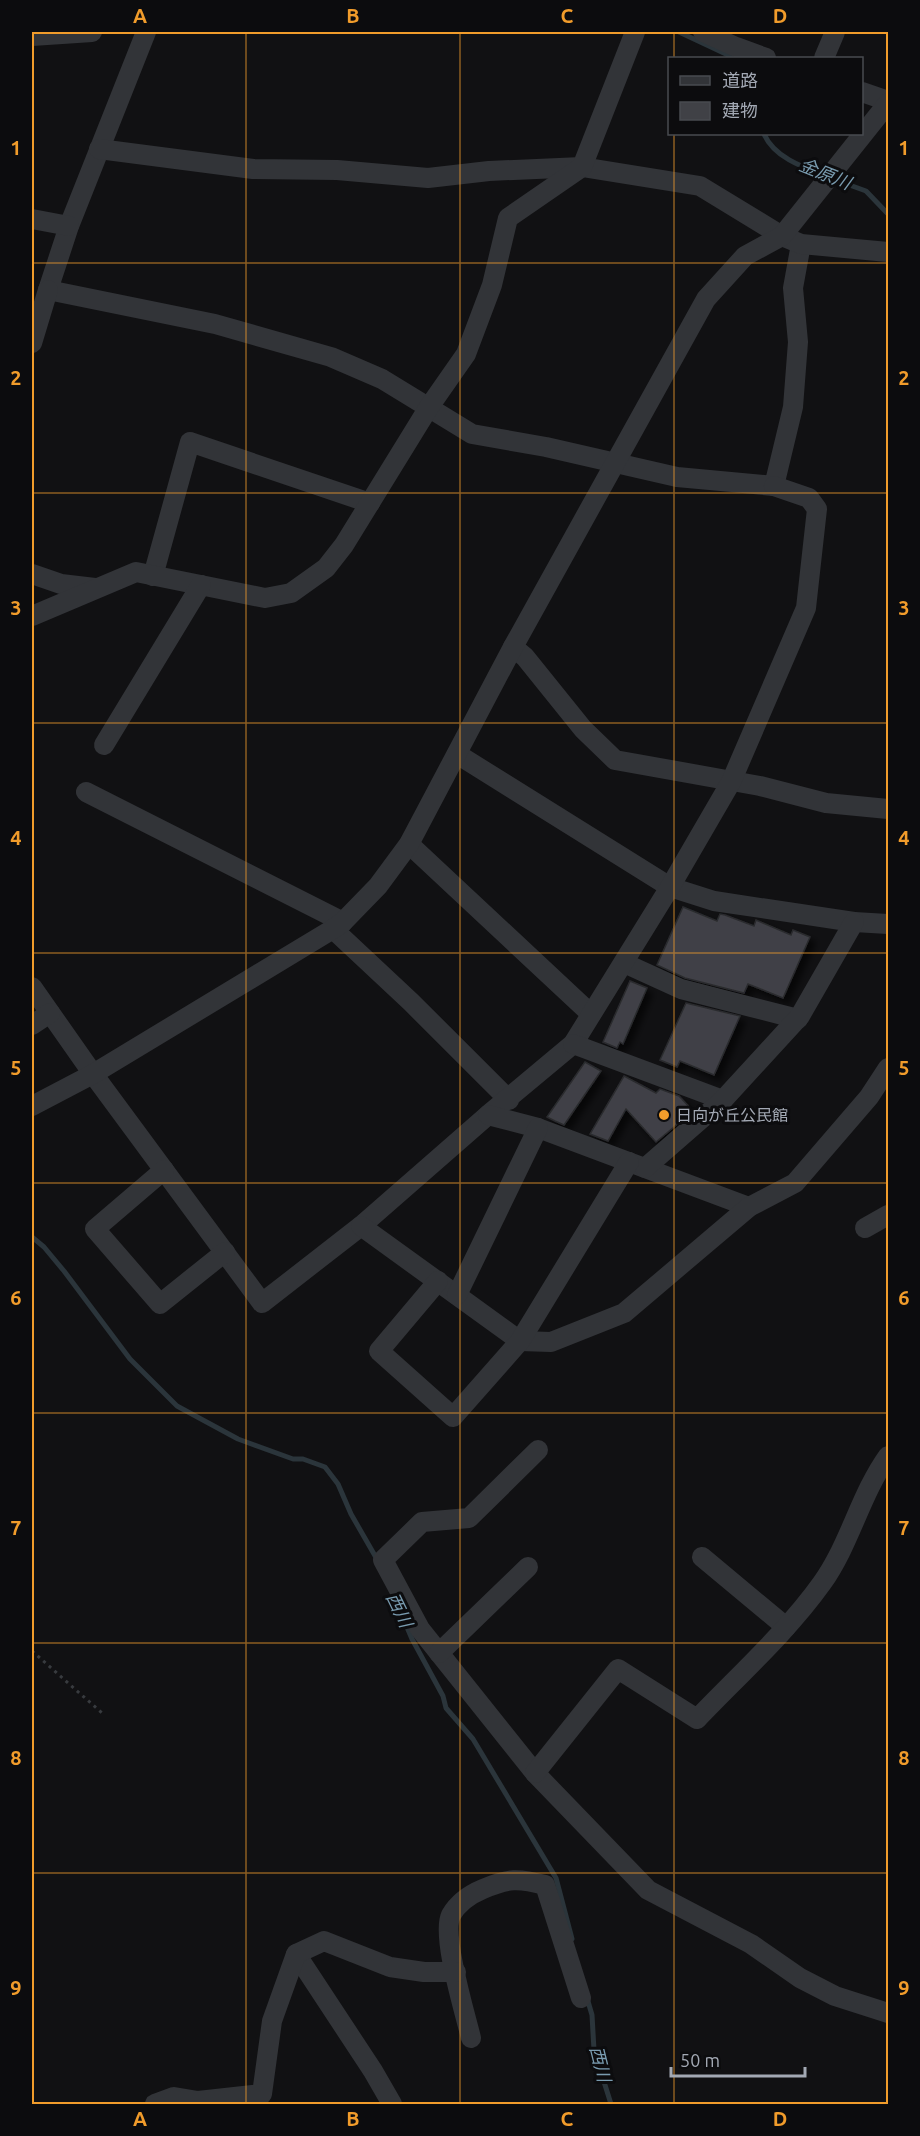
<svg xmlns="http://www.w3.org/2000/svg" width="920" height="2136" font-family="Ubuntu,'Noto Sans JP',sans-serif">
	<defs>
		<filter id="shadow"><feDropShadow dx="5.5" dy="5.5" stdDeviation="3" flood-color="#0009"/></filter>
	</defs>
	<rect width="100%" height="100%" fill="#111113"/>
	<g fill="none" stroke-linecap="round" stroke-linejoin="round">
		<g stroke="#2b353b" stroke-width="5">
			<path d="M 679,32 L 728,55 L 731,58"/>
			<path d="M 764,134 C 774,157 802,167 824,175"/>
			<path d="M 833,179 L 866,191 L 888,214"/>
			<path d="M 32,1237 L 44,1247 L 64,1271 L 130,1359 L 177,1406 L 238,1439 L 293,1459 L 303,1459 L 325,1467 L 338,1484 L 351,1514 L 378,1561"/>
			<path d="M 401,1613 L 412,1639 L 443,1696 L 446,1708 L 473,1739 L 556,1878 L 572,1939"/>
			<path d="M 587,1998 L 592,2015 L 594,2050 L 611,2104"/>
		</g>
	</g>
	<g fill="#404146" stroke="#2b2c2f" stroke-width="1.5" filter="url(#shadow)">
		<path d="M 683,907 L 717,921 L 720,914 L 725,915 L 754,926 L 756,920 L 791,935 L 793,930 L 810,937 L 783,998 L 748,984 L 744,993 L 685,978 L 657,965 Z"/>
		<path d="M 630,981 L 647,988 L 623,1044 L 620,1042 L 617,1048 L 603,1042 Z"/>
		<path d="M 686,1003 L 740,1016 L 714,1075 L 680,1061 L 677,1067 L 660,1060 Z"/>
		<path d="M 585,1062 L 601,1071 L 564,1125 L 555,1121 L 547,1117 Z"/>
		<path d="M 624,1076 L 656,1093 L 660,1089 L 679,1096 L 693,1111 L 656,1142 L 626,1109 L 608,1141 L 590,1134 Z"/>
	</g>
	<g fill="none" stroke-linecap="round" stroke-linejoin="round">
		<path stroke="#383b3f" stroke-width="3" stroke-dasharray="3 4.5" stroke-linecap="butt" d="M 32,1651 L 102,1713"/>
		<g stroke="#323438" stroke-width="20">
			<path d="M 146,32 L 69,226 L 48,290 L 215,324 L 331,357 L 382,379 L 472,434 L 546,447 L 677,477 L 774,486 L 793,407 L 798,342 L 793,288 L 801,244"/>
			<path d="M 703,32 L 736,47 L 766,58"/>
			<path d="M 32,36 L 92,32"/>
			<path d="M 824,58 L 835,32"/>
			<path d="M 862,92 L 888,101"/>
			<path d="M 99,149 L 253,169 L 337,170 L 428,178 L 489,171 L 582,167 L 700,186 L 782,236 L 801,244 L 888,252"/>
			<path d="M 32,219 L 69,226"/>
			<path d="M 32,343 L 48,290"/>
			<path d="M 32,574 L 61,584 L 95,588"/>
			<path d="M 153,576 L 190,442 L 370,503"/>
			<path d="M 32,616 L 136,572 L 265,598 L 291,593 L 326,568 L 344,545 L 429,407 L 466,354 L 492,285 L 508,218 L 582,167 L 635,32"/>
			<path d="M 513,647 L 525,657 L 583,729 L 615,760 L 760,786 L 826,803 L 888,809"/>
			<path d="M 104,745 L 201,585"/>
			<path d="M 457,754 L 670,887 L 714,901 L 854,922 L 888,924"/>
			<path d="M 86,792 L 343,922"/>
			<path d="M 409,844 L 591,1014"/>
			<path d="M 333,929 L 411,1002 L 509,1100"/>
			<path d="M 624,963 L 681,989 L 798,1019"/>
			<path d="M 32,987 L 93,1074 L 262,1303 L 361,1226 L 488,1115 L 573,1044 L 670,887 L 731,782 L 806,608 L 817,509 L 809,498 L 774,486"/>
			<path d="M 32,1025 L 50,1013"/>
			<path d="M 573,1044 L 723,1100"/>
			<path d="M 32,1106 L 93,1074 L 333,929 L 343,922 L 378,886 L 409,844 L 513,647 L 706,299 L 745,256 L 782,236 L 888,103"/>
			<path d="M 488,1115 L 538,1128 L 749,1207"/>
			<path d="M 645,1168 L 723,1100 L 800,1016 L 854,922"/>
			<path d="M 164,1170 L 95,1229 L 160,1304 L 225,1252"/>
			<path d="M 361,1226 L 520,1341 L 551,1342 L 624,1313 L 749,1207 L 795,1183 L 869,1097 L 888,1068"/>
			<path d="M 865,1228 L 888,1215"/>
			<path d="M 438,1281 L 379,1351 L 453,1417 L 520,1341 L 629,1162"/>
			<path d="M 457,1295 L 538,1128"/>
			<path d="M 538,1450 L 469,1518 L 422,1522 L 383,1560 L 420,1629 L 535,1773 L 648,1890 L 751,1944 L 800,1978 L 835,1996 L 888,2013"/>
			<path d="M 702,1557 L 786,1627"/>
			<path d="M 439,1653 L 528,1567"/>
			<path d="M 535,1773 L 618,1669 L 697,1719 C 739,1675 787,1632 822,1583 C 850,1544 860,1495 888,1456"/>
			<path d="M 296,1954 L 373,2071 L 392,2104"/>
			<path d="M 471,2038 C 465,2013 441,1935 451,1915 C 458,1903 471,1894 483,1889 C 509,1878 518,1878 545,1885 L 581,1998"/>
			<path d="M 155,2104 L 174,2097 L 198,2101 L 262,2094 L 272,2021 L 296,1954 L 324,1941 L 390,1967 L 424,1972 L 456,1972"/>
		</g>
	</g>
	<path fill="none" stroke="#f19c2b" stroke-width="1.5" stroke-opacity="0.55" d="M 246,32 L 246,2104M 460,32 L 460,2104M 674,32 L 674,58M 674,134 L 674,2104M 32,263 L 888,263M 32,493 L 888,493M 32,723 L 888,723M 32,953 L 888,953M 32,1183 L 888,1183M 32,1413 L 888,1413M 32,1643 L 888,1643M 32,1873 L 888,1873"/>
	<circle fill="#f19c2b" stroke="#0c0c0e" stroke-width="2" cx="664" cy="1115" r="6"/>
	<g text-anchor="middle" stroke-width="6" stroke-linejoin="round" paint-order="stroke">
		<g font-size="16" fill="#a3a9b4" stroke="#0c0c0e" text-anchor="start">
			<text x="676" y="1121">日向が丘公民館</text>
		</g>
		<g font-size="18" font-style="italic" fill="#799baf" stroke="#0c0c0e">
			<text transform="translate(825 174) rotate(22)" y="6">金原川</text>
			<text transform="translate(399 1610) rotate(64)" y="6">西川</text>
			<text transform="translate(600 2064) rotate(76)" y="6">西川</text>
		</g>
	</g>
	<rect width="920" height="2136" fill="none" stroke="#0c0c0e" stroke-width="66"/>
	<rect x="668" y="57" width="195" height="78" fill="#0c0c0e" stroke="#484b50" stroke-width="1.5"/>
	<rect x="680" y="76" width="30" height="9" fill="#323438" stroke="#484b50" stroke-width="1.5"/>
	<text x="722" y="87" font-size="18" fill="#a3a9b4">道路</text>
	<rect x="680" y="102" width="30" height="18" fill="#404146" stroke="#484b50" stroke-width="1.5"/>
	<text x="722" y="117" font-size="18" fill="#a3a9b4">建物</text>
	<path d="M671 2067v9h134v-9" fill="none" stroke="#a3a9b4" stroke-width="3"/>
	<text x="680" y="2067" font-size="18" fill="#a3a9b4" stroke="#0c0c0e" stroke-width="4.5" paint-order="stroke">50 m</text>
	<rect x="33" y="33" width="854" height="2070" fill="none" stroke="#f19c2b" stroke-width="2"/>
	<g font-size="20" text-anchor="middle" font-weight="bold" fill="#f19c2b">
		<text x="140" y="23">A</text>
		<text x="353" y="23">B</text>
		<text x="567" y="23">C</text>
		<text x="780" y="23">D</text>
		<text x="16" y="155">1</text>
		<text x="904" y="155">1</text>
		<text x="16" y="385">2</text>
		<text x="904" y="385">2</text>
		<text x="16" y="615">3</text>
		<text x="904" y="615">3</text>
		<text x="16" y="845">4</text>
		<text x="904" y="845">4</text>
		<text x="16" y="1075">5</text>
		<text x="904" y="1075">5</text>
		<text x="16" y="1305">6</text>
		<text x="904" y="1305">6</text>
		<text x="16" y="1535">7</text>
		<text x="904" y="1535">7</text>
		<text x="16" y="1765">8</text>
		<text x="904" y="1765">8</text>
		<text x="16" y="1995">9</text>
		<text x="904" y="1995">9</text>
		<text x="140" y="2126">A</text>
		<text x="353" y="2126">B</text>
		<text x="567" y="2126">C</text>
		<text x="780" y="2126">D</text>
	</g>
</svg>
